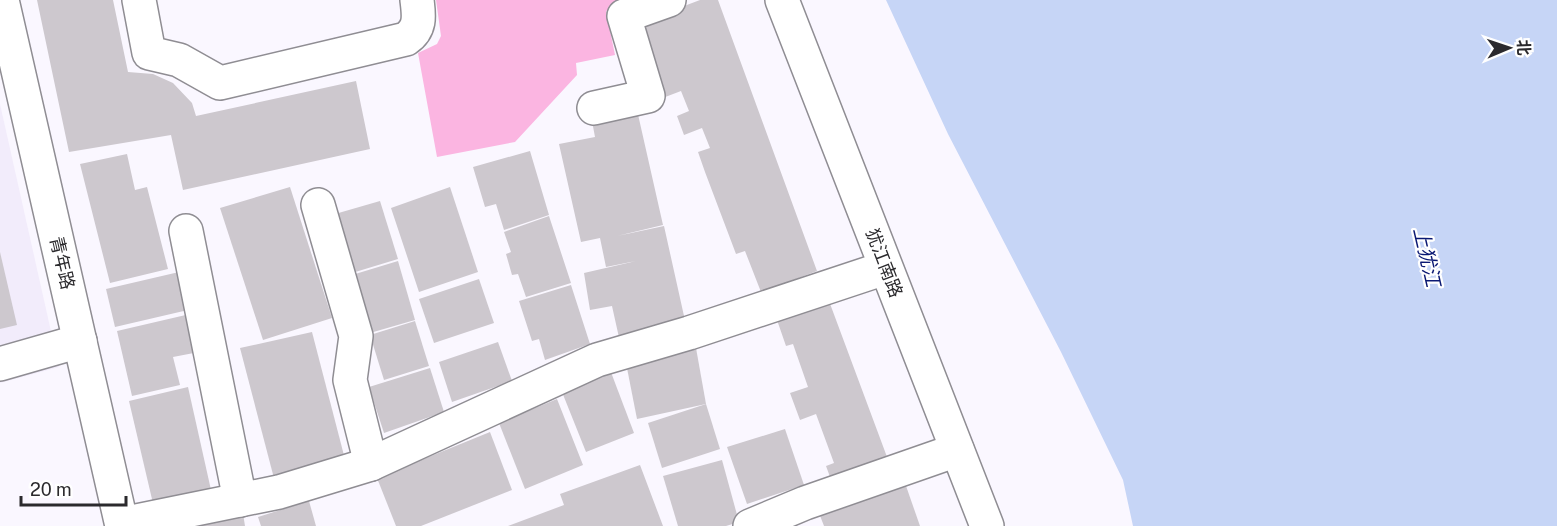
<svg xmlns="http://www.w3.org/2000/svg" width="1557" height="526" font-family="'Public Sans','Noto Sans SC',sans-serif">
	<rect width="100%" height="100%" fill="#faf7ff"/>
	<path fill="#f2ecfb" d="M 0,104 L 59,367 L 0,383 Z"/>
	<path fill="#fbb5e1" d="M 436,0 L 630,0 L 606,11 L 615,55 L 576,63 L 577,75 L 515,142 L 437,157 L 418,53 L 437,44 L 441,36 Z"/>
	<path fill="#c6d5f6" d="M 886,0 L 1557,0 L 1557,526 L 1133,526 L 1123,480 L 1061,352 L 948,134 Z"/>
	<g fill="#cdc8ce">
		<path d="M 37,0 L 113,0 L 128,72 L 153,74 L 173,83 L 192,103 L 196,116 L 356,81 L 370,149 L 183,190 L 171,135 L 69,152 Z"/>
		<path d="M 700,0 L 718,0 L 817,271 L 761,292 L 745,251 L 736,254 L 705,172 L 698,152 L 710,148 L 702,128 L 684,135 L 677,116 L 689,111 L 681,91 L 660,99 L 634,25 Z"/>
		<path d="M 637,110 L 663,225 L 617,236 L 664,226 L 686,325 L 620,342 L 612,306 L 590,310 L 584,273 L 636,261 L 606,267 L 600,238 L 581,242 L 559,144 L 595,137 L 592,121 Z"/>
		<path d="M 530,151 L 549,215 L 504,230 L 496,204 L 485,207 L 473,167 Z"/>
		<path d="M 127,154 L 135,190 L 147,187 L 168,269 L 110,283 L 80,164 Z"/>
		<path d="M 290,187 L 332,318 L 263,340 L 220,208 Z"/>
		<path d="M 450,187 L 478,272 L 419,292 L 391,208 Z"/>
		<path d="M 380,201 L 398,259 L 352,273 L 335,214 Z"/>
		<path d="M 549,216 L 571,283 L 526,297 L 518,274 L 512,275 L 506,254 L 511,252 L 504,232 Z"/>
		<path d="M 0,252 L 17,325 L 0,329 Z"/>
		<path d="M 398,261 L 415,320 L 370,333 L 352,275 Z"/>
		<path d="M 179,272 L 188,310 L 115,327 L 106,289 Z"/>
		<path d="M 479,279 L 494,323 L 434,343 L 419,299 Z"/>
		<path d="M 571,285 L 590,344 L 545,360 L 539,339 L 532,341 L 519,301 Z"/>
		<path d="M 829,301 L 890,465 L 833,485 L 826,466 L 834,463 L 816,414 L 800,420 L 790,393 L 808,387 L 793,344 L 786,346 L 777,320 Z"/>
		<path d="M 190,314 L 199,352 L 173,357 L 180,385 L 132,396 L 117,331 Z"/>
		<path d="M 415,321 L 429,366 L 384,380 L 370,335 Z"/>
		<path d="M 312,332 L 347,467 L 276,486 L 240,348 Z"/>
		<path d="M 498,342 L 512,381 L 452,402 L 439,362 Z"/>
		<path d="M 696,348 L 706,404 L 637,419 L 626,363 Z"/>
		<path d="M 609,367 L 634,433 L 586,452 L 560,387 Z"/>
		<path d="M 430,368 L 444,412 L 384,433 L 369,387 Z"/>
		<path d="M 188,387 L 213,499 L 155,512 L 129,401 Z"/>
		<path d="M 557,399 L 583,465 L 525,489 L 499,423 Z"/>
		<path d="M 706,404 L 720,449 L 662,468 L 648,423 Z"/>
		<path d="M 785,429 L 804,485 L 747,504 L 727,447 Z"/>
		<path d="M 490,432 L 512,490 L 421,526 L 396,526 L 377,478 Z"/>
		<path d="M 722,460 L 739,522 L 726,526 L 678,526 L 663,476 Z"/>
		<path d="M 640,465 L 663,526 L 508,526 L 564,505 L 560,494 Z"/>
		<path d="M 905,483 L 920,526 L 824,526 L 819,513 Z"/>
		<path d="M 309,501 L 316,526 L 261,526 L 258,517 Z"/>
		<path d="M 242,507 L 245,526 L 188,526 Z"/>
	</g>
	<g fill="none" stroke-linecap="round" stroke-linejoin="round">
		<defs>
			<g id="minor">
				<path d="M 2,0 L 122,526"/>
				<path d="M 139,0 L 149,53 L 179,60 L 220,83 L 406,39 C 421,29 419,16 417,0"/>
				<path d="M 782,0 L 987,526"/>
				<path d="M 594,108 L 648,96 L 624,16 L 669,0"/>
				<path d="M 318,205 L 356,336 L 350,380 L 371,464"/>
				<path d="M 186,231 L 240,500"/>
				<path d="M 0,364 L 80,341"/>
				<path d="M 122,524 L 279,492 L 371,464 L 597,360 L 689,333 L 885,268"/>
				<path d="M 750,526 L 805,503 L 957,450"/>
			</g>
		</defs>
		<use href="#minor" stroke="#8f8d93" stroke-width="36"/>
		<use href="#minor" stroke="#fff" stroke-width="33"/>
	</g>
	<g text-anchor="middle" stroke-width="4.5" stroke-linejoin="round" paint-order="stroke">
		<g font-size="18" fill="#2b2a2d" stroke="#fff">
			<text transform="translate(62 263) rotate(77)" y="6">青年路</text>
			<text transform="translate(884 263) rotate(69)" y="6">犹江南路</text>
		</g>
		<g font-size="20" font-style="italic" fill="#0a1873" stroke="#fff">
			<text transform="translate(1427 257) rotate(77)" y="7">上犹江</text>
		</g>
	</g>
	<g transform="translate(1509 48) rotate(88)" stroke="#ffffff" stroke-width="4.5" paint-order="stroke">
	<path d="M0-4.5L10 22L0 15L-10 22Z" fill="#2b2a2d"/>
	<text y="-9" font-size="16" font-weight="bold" text-anchor="middle" fill="#2b2a2d">北</text>
	</g>
	<path d="M21 496v9h105v-9" fill="none" stroke="#2b2a2d" stroke-width="3"/>
	<text x="30" y="496" font-size="18" fill="#2b2a2d" stroke="#ffffff" stroke-width="4.5" paint-order="stroke">20 m</text>
</svg>
